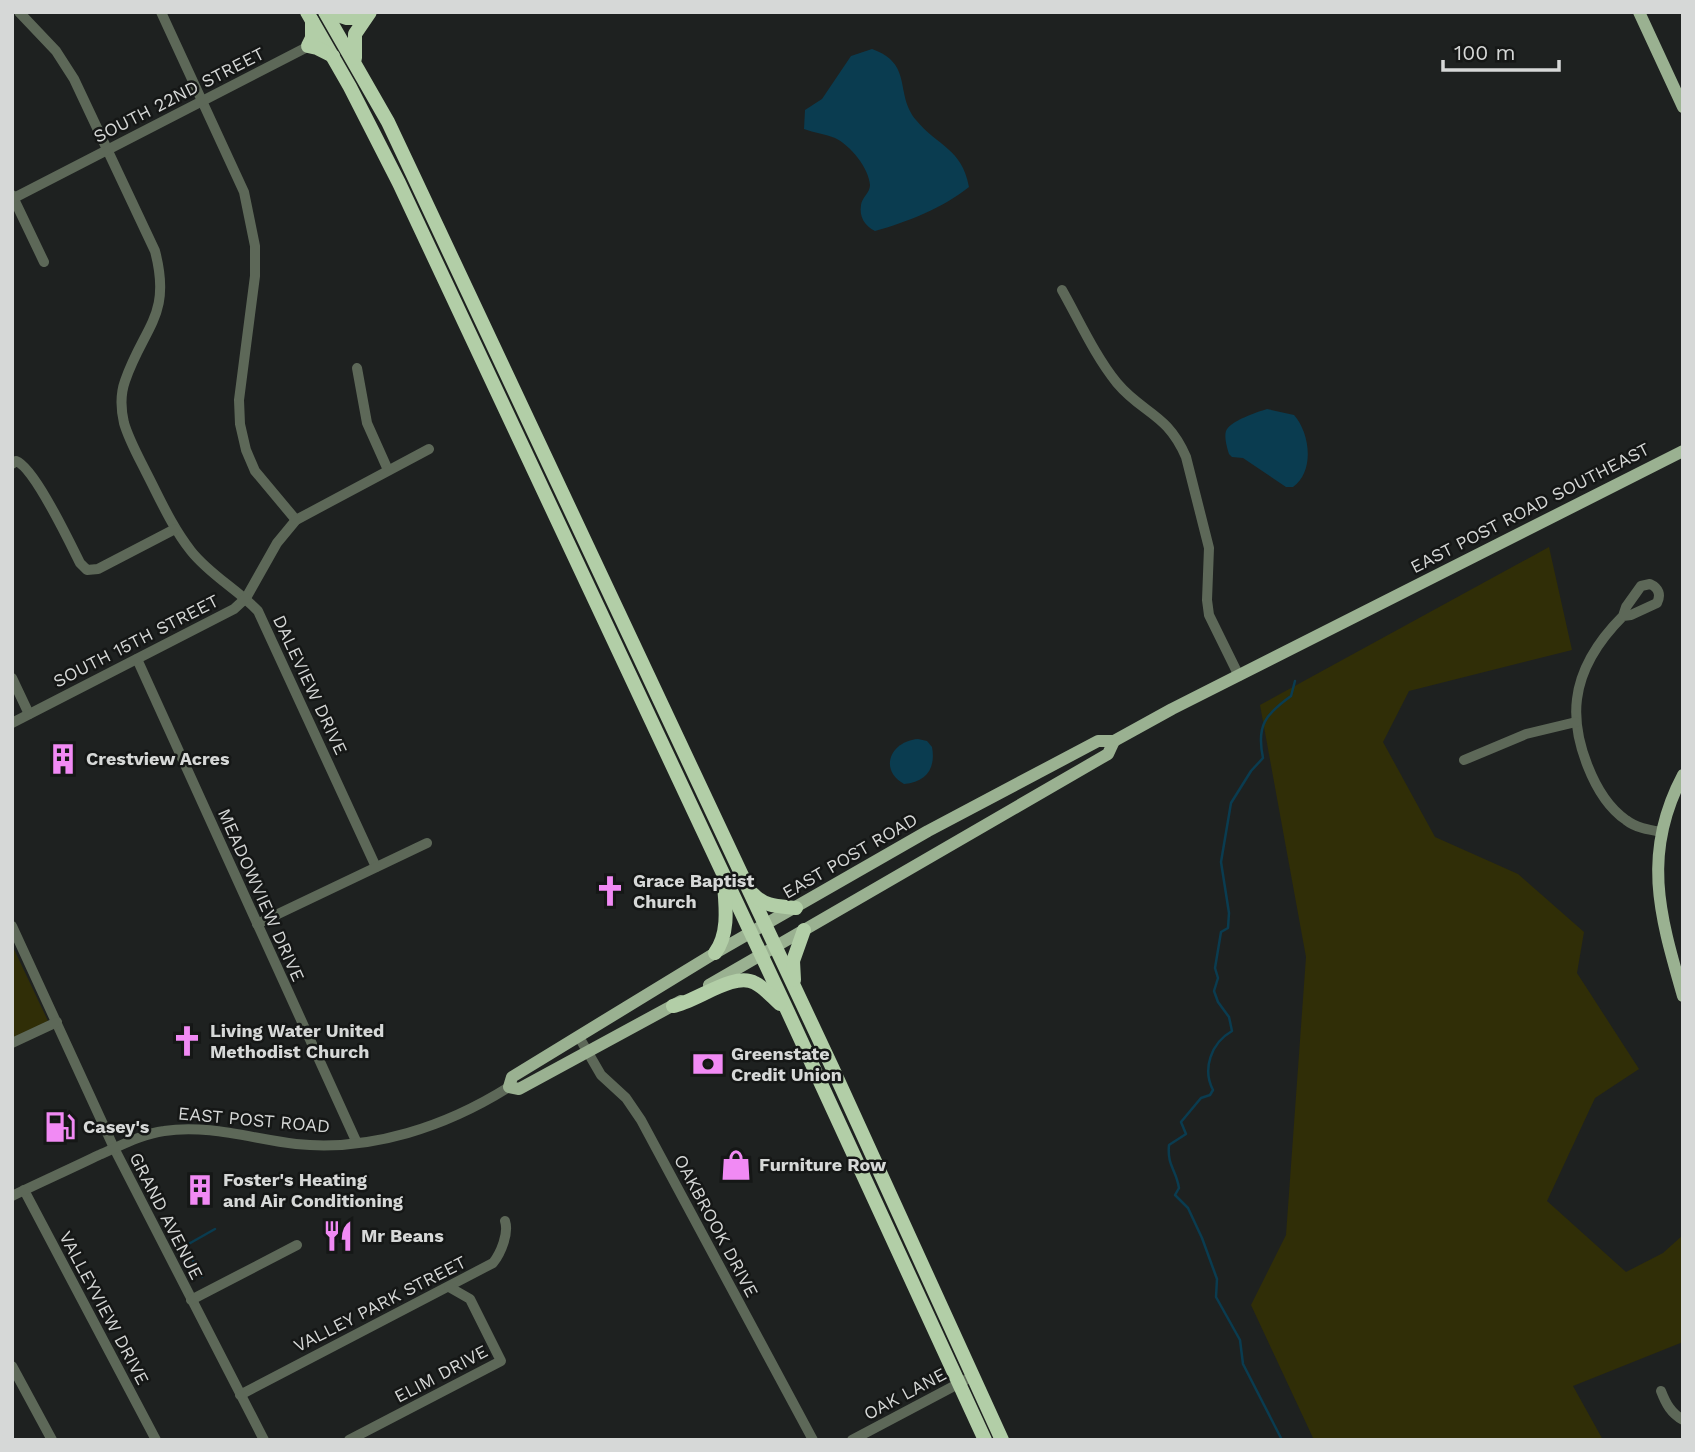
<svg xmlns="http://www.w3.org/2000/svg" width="1695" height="1452" font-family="'Work Sans',sans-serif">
	<rect width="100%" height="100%" fill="#1e2120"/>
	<g fill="#302e07">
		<path d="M 1549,547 L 1572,650 L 1409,691 L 1383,742 L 1435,837 L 1518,874 L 1584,932 L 1577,973 L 1639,1069 L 1595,1098 L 1547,1201 L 1626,1272 L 1663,1253 L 1683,1235 L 1683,1342 L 1573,1386 L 1603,1440 L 1314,1440 L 1251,1305 L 1286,1235 L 1306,957 L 1260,705 Z"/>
		<path d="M 12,945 L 48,1021 L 12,1038 Z"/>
	</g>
	<g fill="#0a3c50">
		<path d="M 872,49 C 914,64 894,93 916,120 C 937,146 962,148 969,187 C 943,208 907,222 875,231 C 865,226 859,217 861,205 C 862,197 870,193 870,185 C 869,168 850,145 835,138 C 826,134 814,133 804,129 L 805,110 L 822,99 L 851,56 Z"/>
		<path d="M 1267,409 L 1294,415 C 1310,433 1315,471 1293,487 L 1286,487 L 1243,458 L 1232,457 L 1229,454 C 1227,448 1224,437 1226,431 C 1230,421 1257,412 1267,409 Z"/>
		<path d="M 918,739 L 927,741 L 932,747 C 936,769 926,782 904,784 C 878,769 891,741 918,739 Z"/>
	</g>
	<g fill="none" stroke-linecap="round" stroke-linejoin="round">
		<g stroke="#0a3c50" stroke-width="2.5">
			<path d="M 202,1277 L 185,1246 L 215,1229"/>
			<path d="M 1282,1440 L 1243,1364 L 1240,1340 L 1216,1297 L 1217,1279 L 1202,1238 L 1188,1208 L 1175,1195 L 1179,1188 C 1176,1169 1167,1166 1169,1145 L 1186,1134 L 1181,1122 L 1201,1098 L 1210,1095 L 1213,1090 C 1202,1069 1211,1043 1232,1031 L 1229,1017 L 1218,1002 L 1214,991 L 1218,978 L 1215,968 L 1221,932 L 1228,928 L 1229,913 L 1221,862 L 1231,803 L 1251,771 L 1263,758 C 1256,725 1266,714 1291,696 L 1295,681"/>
		</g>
		<g stroke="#5d6858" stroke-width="10">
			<path d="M 19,12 L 56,51 L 74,79 L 155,251 C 172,316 144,326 125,381 C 120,395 121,410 124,423 C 129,440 138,456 146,472 C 160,499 172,527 191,551 C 210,575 237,589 258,611 L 376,867"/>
			<path d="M 161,12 L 244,192 L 255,246 L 255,276 L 239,400 L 240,424 L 246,450 L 255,471 L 296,520"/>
			<path d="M 12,195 L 44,262"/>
			<path d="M 12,199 L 313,44"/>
			<path d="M 1062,290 C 1079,320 1095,356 1117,383 C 1143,414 1167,413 1186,457 L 1209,548 L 1207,600 L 1209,615 L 1239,676"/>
			<path d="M 357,368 L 367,423 L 388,470"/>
			<path d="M 12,464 L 16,461 C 34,467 70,543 80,563 L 87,570 L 98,569 L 175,529"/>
			<path d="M 1623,616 L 1626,607 L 1641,586 L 1650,584 C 1659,588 1661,595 1657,603 L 1631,615 L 1623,616 C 1600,639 1581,666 1577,699 C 1572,738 1594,798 1626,820 C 1636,828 1650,830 1662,832"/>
			<path d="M 137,659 L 357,1143"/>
			<path d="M 12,678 L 29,714"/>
			<path d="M 12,723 L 234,609 L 246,598 L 277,543 L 296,520 L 429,449"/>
			<path d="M 1464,760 L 1526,734 L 1576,722"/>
			<path d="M 257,924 L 427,843"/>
			<path d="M 12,926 L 114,1148 L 264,1440"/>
			<path d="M 579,1037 L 601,1075 L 626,1098 L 641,1120 L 813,1440"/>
			<path d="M 12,1043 L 57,1022"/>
			<path d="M 24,1190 L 156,1440"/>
			<path d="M 12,1196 C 41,1182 70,1169 99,1155 C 120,1146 142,1134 164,1131 C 208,1124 253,1139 296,1144 C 371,1152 447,1126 509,1087"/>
			<path d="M 191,1300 L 297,1245"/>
			<path d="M 12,1366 L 52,1440"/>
			<path d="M 1661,1391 C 1666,1404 1671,1413 1683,1420"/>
			<path d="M 240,1395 L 493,1263 C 501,1253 509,1233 505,1221"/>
			<path d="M 349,1440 L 501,1361 L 470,1299 L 449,1287"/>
			<path d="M 852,1440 L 973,1376"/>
		</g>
		<g stroke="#9ab191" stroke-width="12">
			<path d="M 1639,12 L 1683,107"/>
			<path d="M 1683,775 C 1641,854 1660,916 1683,996"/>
			<path d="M 709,985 L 1108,754 L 1114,741"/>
			<path d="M 681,1001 L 519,1089 L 509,1087 L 512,1077 L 715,953 L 928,831 L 1098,741 L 1114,741 L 1172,709 L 1683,451"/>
		</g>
		<g stroke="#b2cea7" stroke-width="14">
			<path d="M 307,12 L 350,87 L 399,183 L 788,1012 L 985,1440"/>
			<path d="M 325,12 L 388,122 L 413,175 L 832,1067 L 1002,1440"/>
			<path d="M 329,12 L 347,18 L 358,18"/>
			<path d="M 312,21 L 312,38 L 308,46 L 317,48 L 333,56"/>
			<path d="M 355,58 L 355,34 L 370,12"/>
			<path d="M 753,894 C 765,907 779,906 796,908"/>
			<path d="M 715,953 C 729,934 726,908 724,885"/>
			<path d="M 794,980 L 793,961 L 804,930"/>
			<path d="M 673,1006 C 696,1002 734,971 755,983 C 765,988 772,997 780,1004"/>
		</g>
	</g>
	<defs>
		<symbol id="building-bare" viewBox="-9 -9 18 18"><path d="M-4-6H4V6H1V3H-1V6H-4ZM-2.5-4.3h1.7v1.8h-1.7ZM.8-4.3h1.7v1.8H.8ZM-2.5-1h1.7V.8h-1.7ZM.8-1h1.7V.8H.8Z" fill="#f18af4" stroke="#151716" stroke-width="2.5" paint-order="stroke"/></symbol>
		<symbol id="church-bare" viewBox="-9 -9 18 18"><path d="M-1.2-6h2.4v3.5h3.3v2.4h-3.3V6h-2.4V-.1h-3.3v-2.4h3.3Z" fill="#f18af4" stroke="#151716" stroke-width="2.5" paint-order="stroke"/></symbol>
		<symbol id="bank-bare" viewBox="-9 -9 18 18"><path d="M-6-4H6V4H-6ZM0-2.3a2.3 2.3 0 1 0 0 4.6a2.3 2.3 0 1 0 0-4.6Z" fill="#f18af4" stroke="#151716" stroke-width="2.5" paint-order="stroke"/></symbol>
		<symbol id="fuel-bare" viewBox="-9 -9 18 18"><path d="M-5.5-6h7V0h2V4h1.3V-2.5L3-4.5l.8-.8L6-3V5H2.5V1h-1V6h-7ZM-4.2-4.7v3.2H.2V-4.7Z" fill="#f18af4" stroke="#151716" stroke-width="2.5" paint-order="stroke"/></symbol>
		<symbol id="shop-bare" viewBox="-9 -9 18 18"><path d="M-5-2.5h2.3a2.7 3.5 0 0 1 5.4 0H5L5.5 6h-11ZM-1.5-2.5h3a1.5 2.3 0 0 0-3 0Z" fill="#f18af4" stroke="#151716" stroke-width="2.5" paint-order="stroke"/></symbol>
		<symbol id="restaurant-bare" viewBox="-9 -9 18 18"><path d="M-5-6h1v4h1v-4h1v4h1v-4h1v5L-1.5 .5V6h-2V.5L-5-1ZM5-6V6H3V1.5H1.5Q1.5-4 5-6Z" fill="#f18af4" stroke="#151716" stroke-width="2.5" paint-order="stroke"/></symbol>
	</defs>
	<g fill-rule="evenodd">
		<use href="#building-bare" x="41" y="737" width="44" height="44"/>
		<use href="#church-bare" x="588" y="869" width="44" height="44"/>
		<use href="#church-bare" x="165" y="1019" width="44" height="44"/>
		<use href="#bank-bare" x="686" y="1042" width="44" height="44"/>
		<use href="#fuel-bare" x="38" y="1105" width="44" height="44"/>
		<use href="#shop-bare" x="714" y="1143" width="44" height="44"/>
		<use href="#building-bare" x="178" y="1168" width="44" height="44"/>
		<use href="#restaurant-bare" x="316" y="1214" width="44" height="44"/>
	</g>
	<g text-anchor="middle" stroke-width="5" stroke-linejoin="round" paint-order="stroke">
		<g font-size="18" fill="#d6d8d7" stroke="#151716">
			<text transform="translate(179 95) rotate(-27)" y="6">SOUTH 22ND STREET</text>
			<text transform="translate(1530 508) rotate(-27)" y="6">EAST POST ROAD SOUTHEAST</text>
			<text transform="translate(136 641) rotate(-27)" y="6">SOUTH 15TH STREET</text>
			<text transform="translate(310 685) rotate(65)" y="6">DALEVIEW DRIVE</text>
			<text transform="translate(850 856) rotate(-30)" y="6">EAST POST ROAD</text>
			<text transform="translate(261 895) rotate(66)" y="6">MEADOWVIEW DRIVE</text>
			<text transform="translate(254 1120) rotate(5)" y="6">EAST POST ROAD</text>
			<text transform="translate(166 1216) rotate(63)" y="6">GRAND AVENUE</text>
			<text transform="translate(716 1226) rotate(62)" y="6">OAKBROOK DRIVE</text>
			<text transform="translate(380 1304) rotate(-27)" y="6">VALLEY PARK STREET</text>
			<text transform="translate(104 1308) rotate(62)" y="6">VALLEYVIEW DRIVE</text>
			<text transform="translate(441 1374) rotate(-28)" y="6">ELIM DRIVE</text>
			<text transform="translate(905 1394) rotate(-28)" y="6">OAK LANE</text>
		</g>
		<g font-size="18" font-weight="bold" fill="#d6d8d7" stroke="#151716" text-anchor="start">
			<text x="86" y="765">Crestview Acres</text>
			<text x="633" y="887">Grace Baptist<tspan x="633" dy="21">Church</tspan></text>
			<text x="210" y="1037">Living Water United<tspan x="210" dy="21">Methodist Church</tspan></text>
			<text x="731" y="1060">Greenstate<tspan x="731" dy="21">Credit Union</tspan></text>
			<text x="83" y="1133">Casey's</text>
			<text x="759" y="1171">Furniture Row</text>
			<text x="223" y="1186">Foster's Heating<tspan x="223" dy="21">and Air Conditioning</tspan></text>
			<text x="361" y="1242">Mr Beans</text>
		</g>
	</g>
	<rect width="1695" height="1452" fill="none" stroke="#d6d8d7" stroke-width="28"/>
	<path d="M1443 60v10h116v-10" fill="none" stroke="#d6d8d7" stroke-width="3.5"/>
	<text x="1454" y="60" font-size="21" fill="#d6d8d7" stroke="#151716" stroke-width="5" paint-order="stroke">100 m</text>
</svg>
